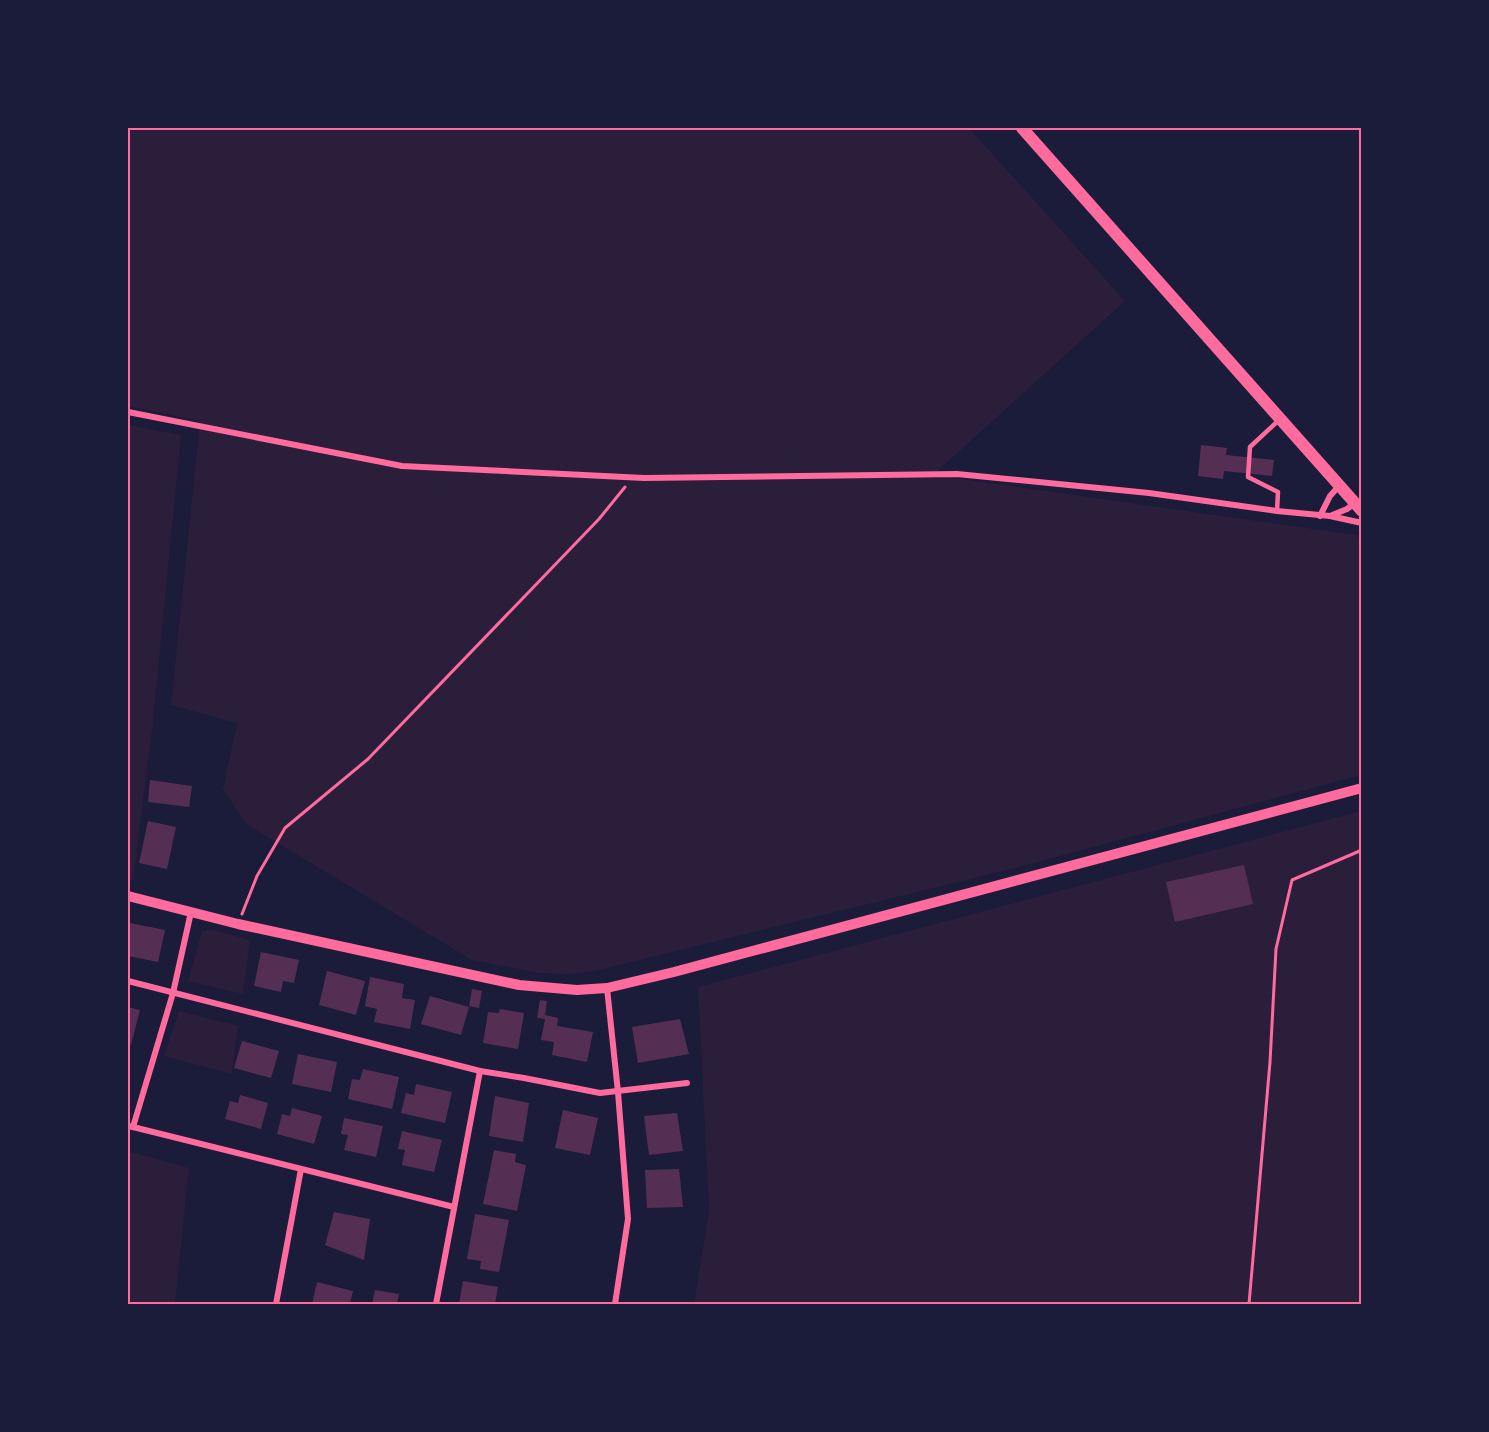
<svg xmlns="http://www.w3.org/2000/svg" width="1489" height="1432" font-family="Montserrat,sans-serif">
	<rect width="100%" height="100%" fill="#1b1b3a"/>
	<g fill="#2a1e3b">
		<path d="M 128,128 L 969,128 L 1125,301 L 933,475 L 1356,535 L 1362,541 L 1361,775 L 1019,867 L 595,971 L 568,974 L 540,973 L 472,960 L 246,824 L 223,789 L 237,723 L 171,705 L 200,421 L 128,406 Z"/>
		<path d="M 128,425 L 181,435 L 153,722 L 133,881 L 128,879 Z"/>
		<path d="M 1361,811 L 1361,1304 L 694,1304 L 709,1210 L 698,987 Z"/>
		<path d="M 215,930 L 250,940 L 243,994 L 188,981 L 202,931 Z"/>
		<path d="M 179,1011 L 238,1026 L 232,1074 L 164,1056 Z"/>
		<path d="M 128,1151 L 189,1168 L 175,1304 L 128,1304 Z"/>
	</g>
	<g fill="#542f53">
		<path d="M 1201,445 L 1227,448 L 1226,455 L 1274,460 L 1272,476 L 1224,471 L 1223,479 L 1198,476 Z"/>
		<path d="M 150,780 L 192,786 L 189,807 L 148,802 Z"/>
		<path d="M 148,821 L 176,827 L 167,869 L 139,863 Z"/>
		<path d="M 1244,865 L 1253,904 L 1175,922 L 1166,882 Z"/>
		<path d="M 130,923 L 165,930 L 158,962 L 128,956 L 128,934 Z"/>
		<path d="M 261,952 L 299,960 L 294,983 L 283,981 L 281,992 L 254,986 Z"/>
		<path d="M 327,971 L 365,981 L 356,1015 L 319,1005 Z"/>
		<path d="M 370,977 L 404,984 L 402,998 L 415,1000 L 410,1029 L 374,1022 L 377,1009 L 365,1006 Z"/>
		<path d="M 472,989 L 482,991 L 479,1008 L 469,1006 Z"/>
		<path d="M 430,996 L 469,1007 L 461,1035 L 421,1024 Z"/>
		<path d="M 540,1000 L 547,1001 L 545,1015 L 558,1018 L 557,1026 L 593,1032 L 587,1062 L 552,1055 L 554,1042 L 541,1040 L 545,1019 L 537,1018 Z"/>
		<path d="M 128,1007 L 140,1010 L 131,1045 L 128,1044 Z"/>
		<path d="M 500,1009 L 524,1013 L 518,1049 L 483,1043 L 488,1012 L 499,1013 Z"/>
		<path d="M 680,1019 L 689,1054 L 638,1063 L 632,1027 Z"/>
		<path d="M 242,1041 L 279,1051 L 271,1078 L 234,1068 Z"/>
		<path d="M 298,1054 L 337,1062 L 331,1092 L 292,1084 Z"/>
		<path d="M 363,1069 L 399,1077 L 392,1109 L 348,1099 L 352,1079 L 360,1080 Z"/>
		<path d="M 416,1084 L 452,1092 L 445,1123 L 401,1113 L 406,1093 L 414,1095 Z"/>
		<path d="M 240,1095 L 268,1103 L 261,1129 L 225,1119 L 230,1101 L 238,1103 Z"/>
		<path d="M 495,1096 L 529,1103 L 523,1142 L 489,1136 Z"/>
		<path d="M 292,1108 L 322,1116 L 314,1144 L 277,1134 L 282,1114 L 290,1116 Z"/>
		<path d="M 563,1110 L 598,1118 L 590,1155 L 555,1148 Z"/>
		<path d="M 677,1113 L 683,1151 L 649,1155 L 644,1116 Z"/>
		<path d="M 344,1118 L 383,1126 L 376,1157 L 344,1150 L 348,1135 L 341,1134 Z"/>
		<path d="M 402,1131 L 442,1140 L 434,1172 L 402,1165 L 405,1150 L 398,1149 Z"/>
		<path d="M 494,1150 L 516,1154 L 515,1162 L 526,1165 L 517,1211 L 483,1204 Z"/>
		<path d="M 679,1169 L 683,1207 L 647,1208 L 645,1170 Z"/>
		<path d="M 334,1212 L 370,1219 L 364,1260 L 325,1245 Z"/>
		<path d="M 475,1214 L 509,1220 L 499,1272 L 480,1269 L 481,1261 L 467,1259 Z"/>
		<path d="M 463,1281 L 498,1287 L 495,1304 L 459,1304 Z"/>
		<path d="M 317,1282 L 353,1291 L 350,1304 L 312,1304 Z"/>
		<path d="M 375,1290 L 399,1294 L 397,1304 L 372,1304 Z"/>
	</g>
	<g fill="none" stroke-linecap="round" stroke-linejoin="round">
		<g stroke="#ff6b9d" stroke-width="3">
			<path d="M 242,914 L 257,876 L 285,828 L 368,759 L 599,519 L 625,487"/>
			<path d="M 1249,1304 L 1270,1062 L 1276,949 L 1292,880 L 1362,850"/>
		</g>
		<path stroke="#ff6b9d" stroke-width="4.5" d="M 1277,511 L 1278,492 L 1248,477 L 1250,447 L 1280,419"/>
		<g stroke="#ff6b9d" stroke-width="6">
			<path d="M 128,412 L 402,466 L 644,478 L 957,474 L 1149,493 L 1277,511 L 1330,516 L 1362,523"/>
			<path d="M 1320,516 L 1330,496 L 1339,486"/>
			<path d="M 1330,516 L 1347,509 L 1355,503"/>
			<path d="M 128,981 L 480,1071"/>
			<path d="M 607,988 L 618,1092 L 628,1219 L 615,1304"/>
			<path d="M 128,1126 L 133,1127 L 173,993 L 191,912"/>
			<path d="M 133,1127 L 454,1207"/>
			<path d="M 276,1304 L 301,1169"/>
			<path d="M 436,1304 L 480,1071 L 524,1078 L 600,1093 L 687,1083"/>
		</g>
		<path stroke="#ff6b9d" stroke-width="10" d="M 128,896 L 238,924 L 519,985 L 577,990 L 607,988 L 674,972 L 1362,788"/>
		<path stroke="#ff6b9d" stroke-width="12" d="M 1022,128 L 1362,511"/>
	</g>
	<rect width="1489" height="1432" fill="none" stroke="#1b1b3a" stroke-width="258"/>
	<rect x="129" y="129" width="1231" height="1174" fill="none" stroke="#ff6b9d" stroke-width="2"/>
</svg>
